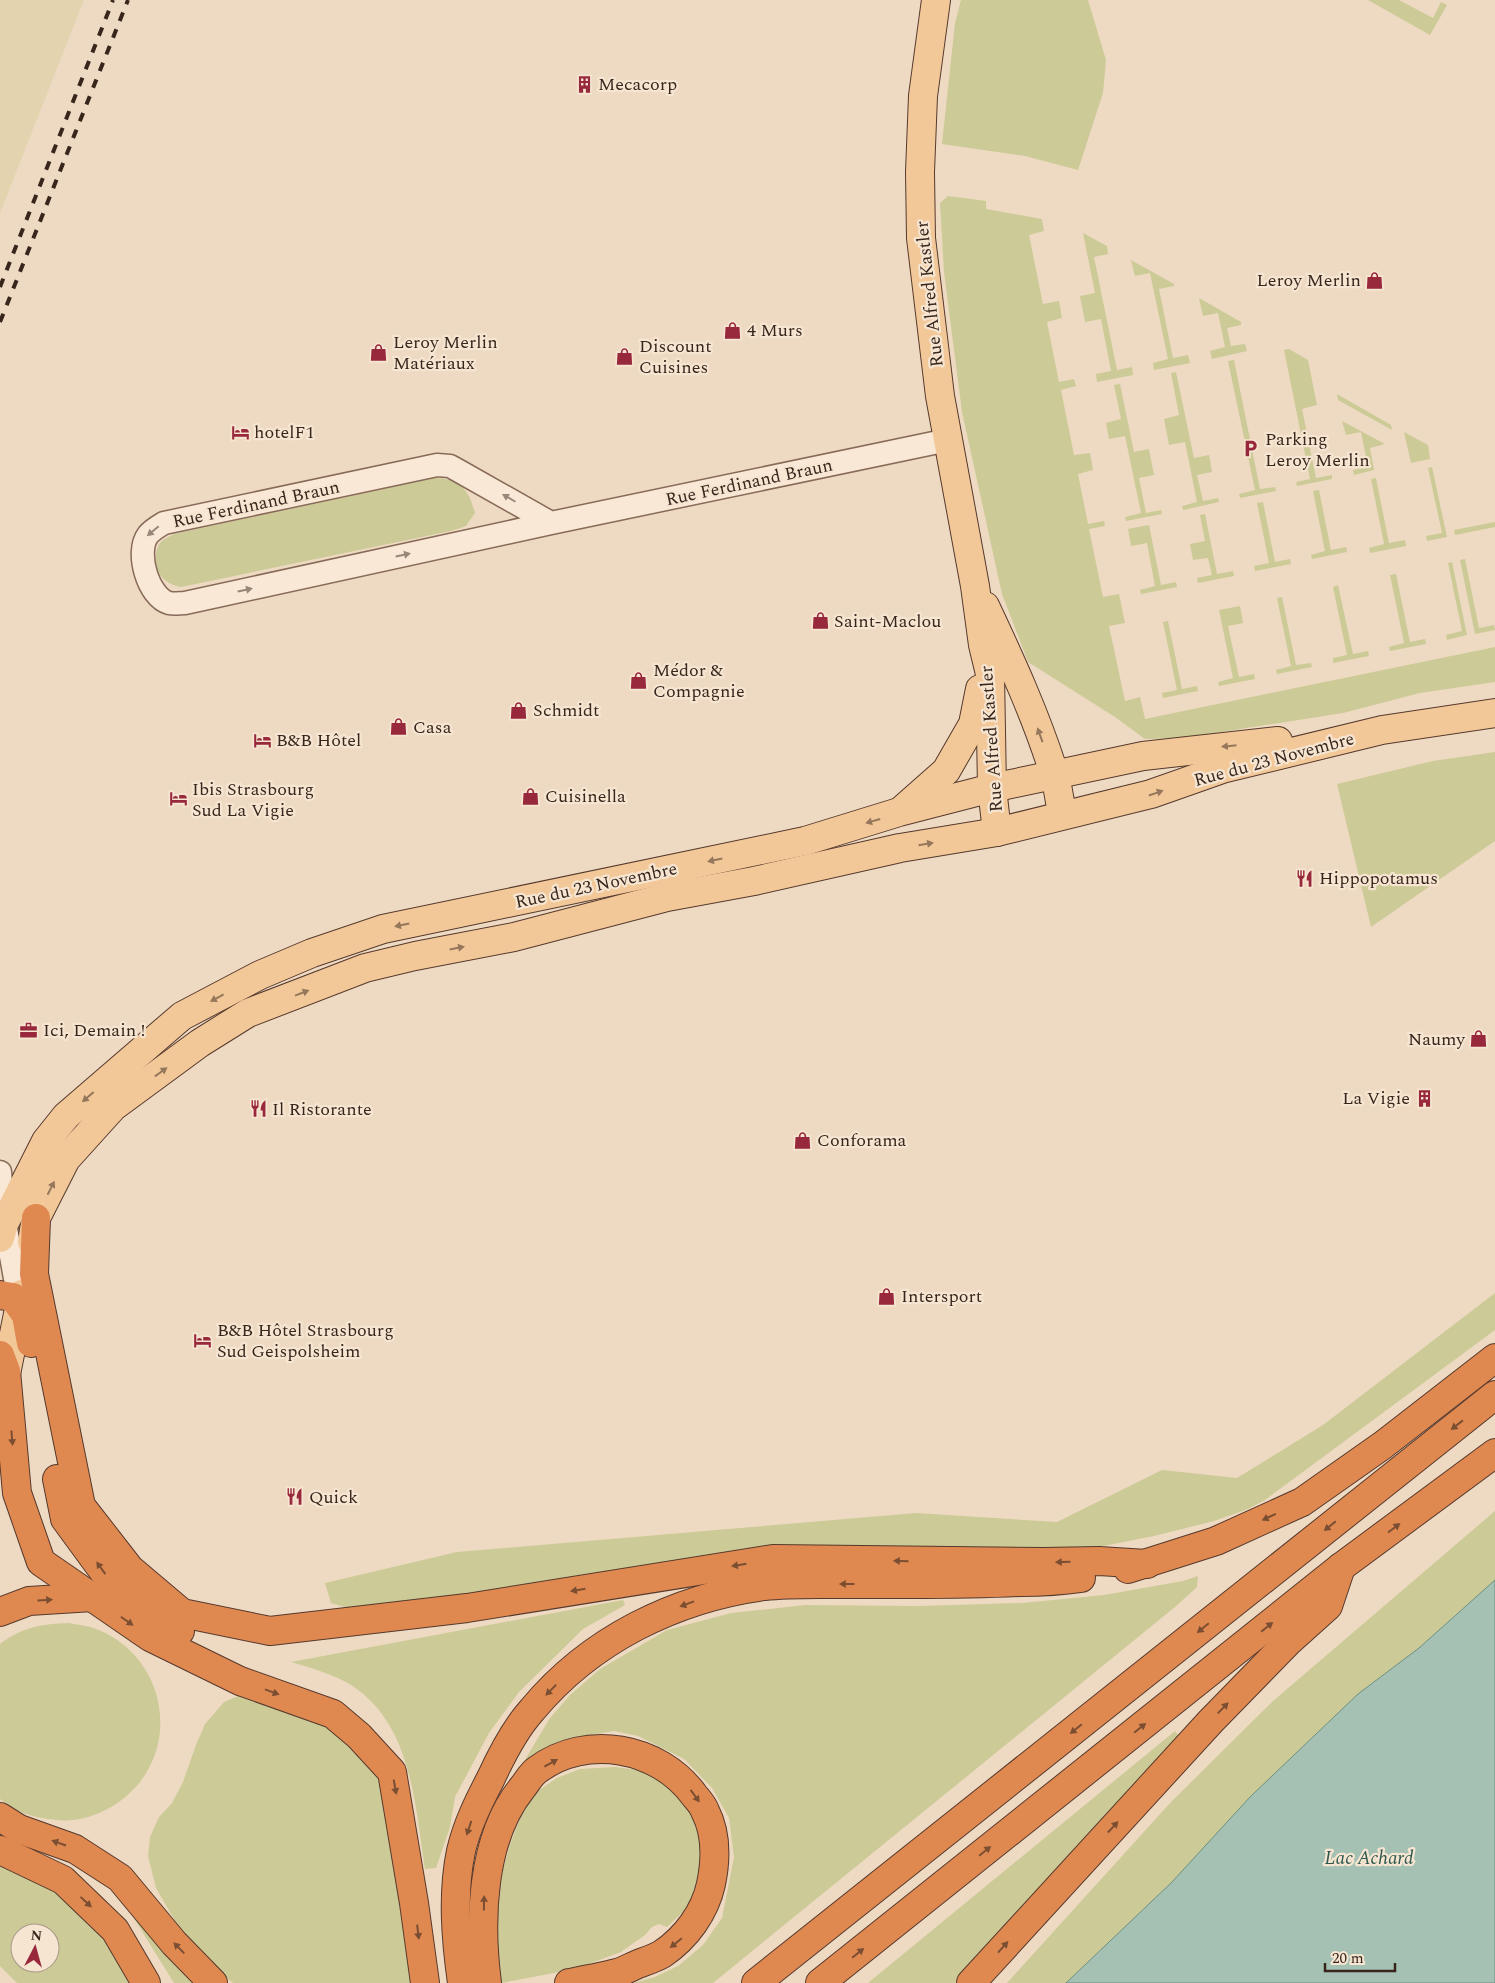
<svg xmlns="http://www.w3.org/2000/svg" width="1495" height="1983" font-family="Spectral,serif">
	<rect width="100%" height="100%" fill="#eedac2"/>
	<path fill="#e4d3af" d="M 0,0 L 84,0 L 0,213 Z"/>
	<g fill="#ccca96" fill-rule="evenodd">
		<path d="M 961,0 L 1088,0 L 1106,60 L 1103,93 L 1078,170 L 1025,156 L 942,144 L 955,23 Z"/>
		<path d="M 1368,0 L 1399,0 L 1433,18 L 1441,2 L 1447,5 L 1430,35 Z"/>
		<path d="M 948,196 L 986,201 L 986,209 L 1042,219 L 1044,231 L 1029,235 L 1043,304 L 1059,301 L 1062,318 L 1047,322 L 1059,382 L 1074,379 L 1076,386 L 1061,390 L 1074,455 L 1090,453 L 1093,470 L 1078,474 L 1088,524 L 1104,521 L 1105,526 L 1089,529 L 1103,597 L 1119,594 L 1125,623 L 1109,626 L 1125,701 L 1140,697 L 1145,719 L 1495,647 L 1495,682 L 1420,693 L 1343,713 L 1183,738 L 1145,739 L 1115,717 L 1028,662 L 1002,594 L 962,412 L 944,272 L 940,203 Z"/>
		<path d="M 1083,233 L 1107,246 L 1108,254 L 1094,257 L 1117,370 L 1132,367 L 1133,375 L 1097,382 L 1096,374 L 1111,371 L 1101,319 L 1085,322 L 1080,296 L 1095,293 Z"/>
		<path d="M 1131,260 L 1174,284 L 1174,286 L 1159,289 L 1173,358 L 1188,355 L 1190,363 L 1154,370 L 1153,363 L 1168,359 L 1150,273 L 1135,276 Z"/>
		<path d="M 1199,298 L 1241,322 L 1241,325 L 1227,328 L 1231,346 L 1245,344 L 1247,351 L 1212,359 L 1210,351 L 1225,347 L 1218,313 L 1203,316 Z"/>
		<path d="M 1289,349 L 1308,360 L 1317,405 L 1302,409 L 1316,478 L 1332,475 L 1332,479 L 1297,486 L 1296,482 L 1310,479 L 1284,350 Z"/>
		<path d="M 1234,360 L 1260,489 L 1275,487 L 1276,491 L 1240,498 L 1239,494 L 1255,490 L 1228,361 Z"/>
		<path d="M 1176,372 L 1194,458 L 1209,455 L 1212,472 L 1197,475 L 1203,501 L 1218,498 L 1219,502 L 1183,510 L 1182,506 L 1197,502 L 1185,442 L 1169,445 L 1164,419 L 1179,415 L 1171,373 Z"/>
		<path d="M 1120,384 L 1134,452 L 1149,449 L 1154,475 L 1139,478 L 1146,513 L 1161,510 L 1162,514 L 1126,521 L 1125,517 L 1141,513 L 1125,436 L 1109,439 L 1106,423 L 1121,419 L 1114,385 Z"/>
		<path d="M 1337,394 L 1391,425 L 1392,430 L 1338,400 Z"/>
		<path d="M 1342,421 L 1385,444 L 1370,448 L 1374,470 L 1354,475 L 1353,470 L 1368,467 L 1361,432 L 1346,435 Z"/>
		<path d="M 1404,432 L 1428,445 L 1430,459 L 1411,463 Z"/>
		<path d="M 1432,467 L 1447,537 L 1427,541 L 1426,536 L 1442,533 L 1428,468 Z"/>
		<path d="M 434,478 C 460,478 469,490 475,513 L 466,526 L 451,531 L 181,587 C 166,584 154,574 156,557 C 156,553 157,546 161,542 C 163,539 171,536 174,534 Z"/>
		<path d="M 1376,478 L 1389,543 L 1405,540 L 1406,546 L 1370,553 L 1369,548 L 1384,544 L 1371,479 Z"/>
		<path d="M 1319,490 L 1331,550 L 1346,547 L 1347,552 L 1312,559 L 1311,555 L 1325,551 L 1313,491 Z"/>
		<path d="M 1263,502 L 1275,562 L 1290,559 L 1291,564 L 1255,571 L 1254,566 L 1269,563 L 1257,503 Z"/>
		<path d="M 1205,514 L 1217,574 L 1233,571 L 1234,576 L 1198,583 L 1197,578 L 1212,575 L 1208,558 L 1193,560 L 1190,544 L 1205,541 L 1200,515 Z"/>
		<path d="M 1495,522 L 1495,527 L 1455,535 L 1454,530 Z"/>
		<path d="M 1149,525 L 1161,585 L 1176,582 L 1177,587 L 1141,594 L 1140,590 L 1155,586 L 1147,543 L 1131,546 L 1128,529 Z"/>
		<path d="M 1465,559 L 1479,628 L 1494,625 L 1495,630 L 1475,634 L 1460,560 Z"/>
		<path d="M 1452,562 L 1467,635 L 1447,640 L 1446,635 L 1462,631 L 1448,563 Z"/>
		<path d="M 1396,574 L 1410,642 L 1425,639 L 1426,644 L 1390,651 L 1389,647 L 1404,643 L 1390,575 Z"/>
		<path d="M 1338,585 L 1353,654 L 1368,651 L 1369,656 L 1333,663 L 1333,658 L 1347,655 L 1333,587 Z"/>
		<path d="M 1282,597 L 1296,665 L 1311,663 L 1312,667 L 1277,674 L 1276,670 L 1291,666 L 1277,598 Z"/>
		<path d="M 1240,606 L 1243,623 L 1228,626 L 1239,677 L 1254,674 L 1255,679 L 1219,686 L 1218,682 L 1233,678 L 1219,610 Z"/>
		<path d="M 1168,621 L 1182,689 L 1197,686 L 1198,691 L 1163,698 L 1162,693 L 1177,690 L 1163,622 Z"/>
		<path d="M 1495,752 L 1495,841 L 1371,927 L 1337,784 L 1433,761 Z"/>
		<path d="M 1495,1293 L 1495,1330 L 1265,1500 L 1248,1509 L 1214,1521 L 1154,1536 L 1083,1550 L 893,1546 L 795,1547 L 513,1591 L 355,1610 L 331,1603 L 325,1583 L 457,1552 L 916,1513 L 1057,1522 L 1162,1470 L 1237,1478 L 1323,1425 Z"/>
		<path d="M 1495,1511 L 1495,1580 L 1419,1648 L 1358,1694 L 1250,1797 L 1172,1882 L 1066,1983 L 1007,1983 L 1171,1802 L 1273,1701 Z"/>
		<path d="M 1198,1576 L 1197,1587 L 1175,1607 L 713,1983 L 633,1983 L 655,1977 L 678,1966 L 703,1945 L 722,1918 L 734,1857 L 729,1818 L 712,1788 L 684,1759 L 638,1736 L 614,1731 L 585,1736 L 561,1744 L 531,1765 L 523,1763 L 550,1718 L 570,1695 L 600,1669 L 667,1630 L 731,1613 L 805,1605 L 919,1606 L 1022,1603 L 1104,1595 L 1183,1581 Z"/>
		<path d="M 623,1600 L 625,1605 L 583,1629 L 519,1692 L 489,1733 L 455,1797 L 450,1827 L 436,1868 L 425,1869 C 415,1805 412,1724 351,1685 C 333,1674 311,1668 291,1662 Z"/>
		<path d="M 69,1623 C 79,1625 90,1626 99,1630 C 175,1663 182,1766 111,1807 C 94,1817 75,1822 56,1820 C 35,1818 16,1813 0,1799 L 0,1644 C 22,1627 42,1624 69,1623 Z"/>
		<path d="M 250,1691 L 321,1697 L 383,1783 L 411,1983 L 233,1983 L 204,1960 L 182,1933 L 156,1888 L 148,1856 L 150,1837 L 159,1817 L 172,1803 L 183,1782 L 196,1745 L 205,1724 L 224,1702 Z"/>
		<path d="M 1175,1731 L 1179,1736 L 955,1983 L 868,1983 Z"/>
		<path d="M 615,1767 L 638,1770 L 666,1784 L 688,1804 L 701,1833 L 703,1870 L 687,1908 L 667,1927 L 659,1924 L 652,1927 L 645,1935 L 621,1952 L 575,1969 L 502,1983 L 492,1959 L 492,1910 L 509,1848 L 523,1809 L 535,1793 L 557,1778 L 580,1769 Z"/>
		<path d="M 0,1862 L 60,1889 L 113,1944 L 137,1983 L 17,1983 L 0,1966 ZM 20,1933 L 50,1933 L 50,1963 L 20,1963 Z"/>
		<path d="M 130,1912 C 139,1921 149,1930 157,1940 C 170,1957 180,1971 198,1983 L 174,1983 Z"/>
	</g>
	<path fill="#a4c1b4" stroke="#6b8f80" d="M 1495,1580 L 1495,1983 L 1066,1983 L 1172,1882 L 1250,1797 L 1358,1694 L 1419,1648 Z"/>
	<g fill="none" stroke-linecap="round" stroke-linejoin="round">
		<defs>
			<g id="minor">
				<path d="M 551,523 L 459,471 L 450,466 L 437,465 L 164,523 C 159,526 152,530 148,535 C 135,552 148,597 169,603 C 174,604 180,603 185,603 L 551,523 L 948,440"/>
				<path d="M 0,1172 L 5,1223 L 20,1306"/>
			</g>
			<g id="major">
				<path d="M 936,0 L 923,96 L 920,172 L 921,238 L 940,396 L 975,586 L 983,645 L 990,674 L 992,788 L 997,832"/>
				<path d="M 985,606 C 1011,661 1036,716 1054,773 C 1058,787 1060,801 1062,815"/>
				<path d="M 903,809 L 946,771 L 973,724 L 980,689"/>
				<path d="M 0,1238 L 4,1224 L 46,1141 L 66,1116 L 182,1016 L 260,975 L 312,953 L 383,929 L 805,841 L 899,812 L 992,788 L 1143,756 L 1278,741"/>
				<path d="M 32,1242 L 36,1218 L 66,1159 L 113,1107 L 200,1043 L 248,1013 L 365,968 L 415,956 L 514,937 L 667,897 L 754,881 L 900,848 L 997,832 L 1151,794 L 1222,769 L 1382,730 L 1495,713"/>
				<path d="M 4,1384 L 22,1294"/>
			</g>
			<g id="highway">
				<path d="M 36,1218 L 34,1274 L 81,1506 L 130,1569 L 182,1613 L 270,1631 L 467,1608 L 773,1559 L 1043,1562 L 1099,1561 L 1147,1564"/>
				<path d="M 0,1295 L 13,1297 L 26,1315 L 31,1343"/>
				<path d="M 0,1355 L 6,1371 L 17,1493 L 41,1562 L 150,1637 L 240,1681 L 333,1714 L 359,1736 L 392,1772 L 414,1903 L 425,1983"/>
				<path d="M 57,1479 L 65,1519 L 109,1579 L 174,1630 L 180,1631"/>
				<path d="M 1128,1569 L 1216,1541 L 1302,1502 L 1383,1445 L 1495,1358"/>
				<path d="M 0,1612 L 29,1601 L 93,1597"/>
				<path d="M 0,1817 L 19,1829 L 75,1849 L 120,1878 L 174,1943 L 213,1983"/>
				<path d="M 0,1850 L 63,1880 L 115,1930 L 146,1983"/>
				<path d="M 462,1983 C 456,1940 452,1894 461,1851 C 467,1825 479,1801 491,1778 C 502,1754 515,1729 532,1710 C 590,1640 675,1598 764,1586 C 791,1583 820,1584 848,1584 C 905,1584 963,1585 1020,1582 C 1040,1582 1061,1581 1081,1578"/>
				<path d="M 487,1983 C 479,1921 481,1839 522,1788 C 527,1782 531,1774 537,1770 C 586,1733 659,1747 694,1795 C 698,1800 703,1805 705,1811 C 717,1834 716,1860 711,1884 C 705,1912 686,1938 662,1954 C 655,1958 646,1961 638,1964 C 631,1967 624,1971 617,1973 C 602,1977 585,1980 569,1983"/>
				<path d="M 756,1983 L 1495,1395"/>
				<path d="M 820,1983 L 1341,1567 L 1495,1453"/>
				<path d="M 971,1983 L 1211,1721 L 1289,1641 L 1328,1606 L 1341,1567"/>
			</g>
		</defs>
		<use href="#minor" stroke="#886a59" stroke-width="25"/>
		<use href="#major" stroke="#56392d" stroke-width="30"/>
		<use href="#highway" stroke="#56392d" stroke-width="30"/>
		<use href="#minor" stroke="#f9e8d5" stroke-width="22"/>
		<use href="#major" stroke="#f2c899" stroke-width="28"/>
		<use href="#highway" stroke="#df8951" stroke-width="28"/>
		<g stroke="#38261d" stroke-width="4" stroke-dasharray="9 9" stroke-linecap="butt">
			<path d="M 0,287 L 113,0"/>
			<path d="M 0,322 L 128,0"/>
		</g>
	</g>
	<defs><path id="oneway-solid" d="M-6-.8H1V-3.2L6.5 0L1 3.2V.8H-6Z" transform="scale(1.25)"/></defs>
	<g fill="#988779">
		<use href="#oneway-solid" transform="translate(509 498) rotate(-150)"/>
		<use href="#oneway-solid" transform="translate(153 531) rotate(140)"/>
		<use href="#oneway-solid" transform="translate(403 555) rotate(-12)"/>
		<use href="#oneway-solid" transform="translate(245 590) rotate(-12)"/>
	</g>
	<g fill="#95775b">
		<use href="#oneway-solid" transform="translate(1040 735) rotate(-110)"/>
		<use href="#oneway-solid" transform="translate(1229 746) rotate(174)"/>
		<use href="#oneway-solid" transform="translate(1156 793) rotate(-19)"/>
		<use href="#oneway-solid" transform="translate(873 821) rotate(164)"/>
		<use href="#oneway-solid" transform="translate(926 844) rotate(-9)"/>
		<use href="#oneway-solid" transform="translate(715 860) rotate(168)"/>
		<use href="#oneway-solid" transform="translate(402 925) rotate(168)"/>
		<use href="#oneway-solid" transform="translate(457 948) rotate(-11)"/>
		<use href="#oneway-solid" transform="translate(302 993) rotate(-21)"/>
		<use href="#oneway-solid" transform="translate(217 998) rotate(152)"/>
		<use href="#oneway-solid" transform="translate(161 1072) rotate(-36)"/>
		<use href="#oneway-solid" transform="translate(88 1097) rotate(139)"/>
		<use href="#oneway-solid" transform="translate(51 1188) rotate(-63)"/>
	</g>
	<g fill="#7b4e32">
		<use href="#oneway-solid" transform="translate(1457 1425) rotate(142)"/>
		<use href="#oneway-solid" transform="translate(12 1438) rotate(85)"/>
		<use href="#oneway-solid" transform="translate(1269 1517) rotate(155)"/>
		<use href="#oneway-solid" transform="translate(1330 1526) rotate(141)"/>
		<use href="#oneway-solid" transform="translate(1394 1528) rotate(-37)"/>
		<use href="#oneway-solid" transform="translate(901 1561) rotate(-179)"/>
		<use href="#oneway-solid" transform="translate(1063 1562) rotate(178)"/>
		<use href="#oneway-solid" transform="translate(739 1565) rotate(171)"/>
		<use href="#oneway-solid" transform="translate(101 1568) rotate(-126)"/>
		<use href="#oneway-solid" transform="translate(847 1584) rotate(-180)"/>
		<use href="#oneway-solid" transform="translate(578 1590) rotate(171)"/>
		<use href="#oneway-solid" transform="translate(45 1600) rotate(-4)"/>
		<use href="#oneway-solid" transform="translate(687 1604) rotate(160)"/>
		<use href="#oneway-solid" transform="translate(127 1621) rotate(35)"/>
		<use href="#oneway-solid" transform="translate(1267 1627) rotate(-39)"/>
		<use href="#oneway-solid" transform="translate(1203 1628) rotate(141)"/>
		<use href="#oneway-solid" transform="translate(551 1690) rotate(134)"/>
		<use href="#oneway-solid" transform="translate(272 1692) rotate(20)"/>
		<use href="#oneway-solid" transform="translate(1223 1708) rotate(-46)"/>
		<use href="#oneway-solid" transform="translate(1140 1728) rotate(-39)"/>
		<use href="#oneway-solid" transform="translate(1076 1729) rotate(141)"/>
		<use href="#oneway-solid" transform="translate(551 1763) rotate(-29)"/>
		<use href="#oneway-solid" transform="translate(395 1787) rotate(80)"/>
		<use href="#oneway-solid" transform="translate(695 1796) rotate(54)"/>
		<use href="#oneway-solid" transform="translate(1113 1827) rotate(-47)"/>
		<use href="#oneway-solid" transform="translate(469 1828) rotate(108)"/>
		<use href="#oneway-solid" transform="translate(59 1843) rotate(-161)"/>
		<use href="#oneway-solid" transform="translate(985 1851) rotate(-39)"/>
		<use href="#oneway-solid" transform="translate(86 1902) rotate(43)"/>
		<use href="#oneway-solid" transform="translate(484 1903) rotate(-89)"/>
		<use href="#oneway-solid" transform="translate(418 1932) rotate(83)"/>
		<use href="#oneway-solid" transform="translate(676 1943) rotate(141)"/>
		<use href="#oneway-solid" transform="translate(1003 1947) rotate(-48)"/>
		<use href="#oneway-solid" transform="translate(179 1948) rotate(-134)"/>
		<use href="#oneway-solid" transform="translate(858 1953) rotate(-39)"/>
	</g>
	<defs>
		<symbol id="building-bare" viewBox="-9 -9 18 18"><path d="M-4-6H4V6H1V3H-1V6H-4ZM-2.5-4.3h1.7v1.8h-1.7ZM.8-4.3h1.7v1.8H.8ZM-2.5-1h1.7V.8h-1.7ZM.8-1h1.7V.8H.8Z" fill="#98283c" stroke="#f6e5d1" stroke-width="2.5" paint-order="stroke"/></symbol>
		<symbol id="shop-bare" viewBox="-9 -9 18 18"><path d="M-5-2.5h2.3a2.7 3.5 0 0 1 5.4 0H5L5.5 6h-11ZM-1.5-2.5h3a1.5 2.3 0 0 0-3 0Z" fill="#98283c" stroke="#f6e5d1" stroke-width="2.5" paint-order="stroke"/></symbol>
		<symbol id="hotel-bare" viewBox="-9 -9 18 18"><path d="M-6-4.5h1.5V1H6V5H4.5V3h-9V5H-6ZM-4 0a1.8 1.8 0 1 1 3.6 0ZM.5 0V-2.5h3Q6-2.5 6 0Z" fill="#98283c" stroke="#f6e5d1" stroke-width="2.5" paint-order="stroke"/></symbol>
		<symbol id="parking-bare" viewBox="-9 -9 18 18"><path d="M-3.5-5.5H1a3.5 3.5 0 0 1 0 7H-1V5.5H-3.5ZM-1-3.4V-.6H.8a1.4 1.4 0 0 0 0-2.8Z" fill="#98283c" stroke="#f6e5d1" stroke-width="2.5" paint-order="stroke"/></symbol>
		<symbol id="restaurant-bare" viewBox="-9 -9 18 18"><path d="M-5-6h1v4h1v-4h1v4h1v-4h1v5L-1.5 .5V6h-2V.5L-5-1ZM5-6V6H3V1.5H1.5Q1.5-4 5-6Z" fill="#98283c" stroke="#f6e5d1" stroke-width="2.5" paint-order="stroke"/></symbol>
		<symbol id="office-bare" viewBox="-9 -9 18 18"><path d="M-6-3h4V-5.5h4V-3h4V5H-6ZM-1-4.5V-3h2v-1.5ZM-6 0V1H6V0Z" fill="#98283c" stroke="#f6e5d1" stroke-width="2.5" paint-order="stroke"/></symbol>
	</defs>
	<g fill-rule="evenodd">
		<use href="#building-bare" x="572" y="72" width="25" height="25"/>
		<use href="#shop-bare" x="1362" y="268" width="25" height="25"/>
		<use href="#shop-bare" x="720" y="318" width="25" height="25"/>
		<use href="#shop-bare" x="366" y="340" width="25" height="25"/>
		<use href="#shop-bare" x="612" y="344" width="25" height="25"/>
		<use href="#hotel-bare" x="228" y="420" width="25" height="25"/>
		<use href="#parking-bare" x="1238" y="436" width="25" height="25"/>
		<use href="#shop-bare" x="808" y="608" width="25" height="25"/>
		<use href="#shop-bare" x="626" y="668" width="25" height="25"/>
		<use href="#shop-bare" x="506" y="698" width="25" height="25"/>
		<use href="#shop-bare" x="386" y="714" width="25" height="25"/>
		<use href="#hotel-bare" x="250" y="728" width="25" height="25"/>
		<use href="#shop-bare" x="518" y="784" width="25" height="25"/>
		<use href="#hotel-bare" x="166" y="786" width="25" height="25"/>
		<use href="#restaurant-bare" x="1292" y="866" width="25" height="25"/>
		<use href="#office-bare" x="16" y="1018" width="25" height="25"/>
		<use href="#shop-bare" x="1466" y="1026" width="25" height="25"/>
		<use href="#building-bare" x="1412" y="1086" width="25" height="25"/>
		<use href="#restaurant-bare" x="246" y="1096" width="25" height="25"/>
		<use href="#shop-bare" x="790" y="1128" width="25" height="25"/>
		<use href="#shop-bare" x="874" y="1284" width="25" height="25"/>
		<use href="#hotel-bare" x="190" y="1328" width="25" height="25"/>
		<use href="#restaurant-bare" x="282" y="1484" width="25" height="25"/>
	</g>
	<g text-anchor="middle" stroke-width="4.5" stroke-linejoin="round" paint-order="stroke">
		<g font-size="18" fill="#38261d" stroke="#f6e5d1" text-anchor="start">
			<text x="598" y="90">Mecacorp</text>
			<text x="1361" y="286" text-anchor="end">Leroy Merlin</text>
			<text x="747" y="336">4 Murs</text>
			<text x="393" y="348">Leroy Merlin<tspan x="393" dy="21">Matériaux</tspan></text>
			<text x="639" y="352">Discount<tspan x="639" dy="21">Cuisines</tspan></text>
			<text x="254" y="438">hotelF1</text>
			<text x="1265" y="445">Parking<tspan x="1265" dy="21">Leroy Merlin</tspan></text>
			<text x="834" y="627">Saint-Maclou</text>
			<text x="653" y="676">Médor &amp;<tspan x="653" dy="21">Compagnie</tspan></text>
			<text x="533" y="716">Schmidt</text>
			<text x="413" y="733">Casa</text>
			<text x="276" y="746">B&amp;B Hôtel</text>
			<text x="192" y="795">Ibis Strasbourg<tspan x="192" dy="21">Sud La Vigie</tspan></text>
			<text x="545" y="802">Cuisinella</text>
			<text x="1319" y="884">Hippopotamus</text>
			<text x="43" y="1036">Ici, Demain !</text>
			<text x="1465" y="1045" text-anchor="end">Naumy</text>
			<text x="1410" y="1104" text-anchor="end">La Vigie</text>
			<text x="272" y="1115">Il Ristorante</text>
			<text x="817" y="1146">Conforama</text>
			<text x="901" y="1302">Intersport</text>
			<text x="217" y="1336">B&amp;B Hôtel Strasbourg<tspan x="217" dy="21">Sud Geispolsheim</tspan></text>
			<text x="309" y="1503">Quick</text>
		</g>
		<g font-size="18" fill="#38261d" stroke="#f6e5d1">
			<text transform="translate(929 294) rotate(-96)" y="6">Rue Alfred Kastler</text>
			<text transform="translate(749 482) rotate(-12)" y="6">Rue Ferdinand Braun</text>
			<text transform="translate(256 504) rotate(-12)" y="6">Rue Ferdinand Braun</text>
			<text transform="translate(991 739) rotate(-94)" y="6">Rue Alfred Kastler</text>
			<text transform="translate(1274 759) rotate(-15)" y="6">Rue du 23 Novembre</text>
			<text transform="translate(596 885) rotate(-12)" y="6">Rue du 23 Novembre</text>
		</g>
		<g font-size="19" font-style="italic" fill="#2c584e" stroke="#f6e5d1">
			<text x="1369" y="1864">Lac Achard</text>
		</g>
	</g>
	<g transform="translate(35 1948) rotate(6)"><circle r="24" fill="#f6e5d1" stroke="#aa9989"/>
	<path d="M0-4L9 19L0 12L-9 19Z" fill="#98283c"/>
	<text y="-8" font-size="14" font-weight="bold" text-anchor="middle" fill="#38261d">N</text>
	</g>
	<path d="M1325 1963v8h70v-8" fill="none" stroke="#38261d" stroke-width="2.5"/>
	<text x="1332" y="1963" font-size="15" fill="#38261d" stroke="#f6e5d1" stroke-width="4" paint-order="stroke">20 m</text>
</svg>
